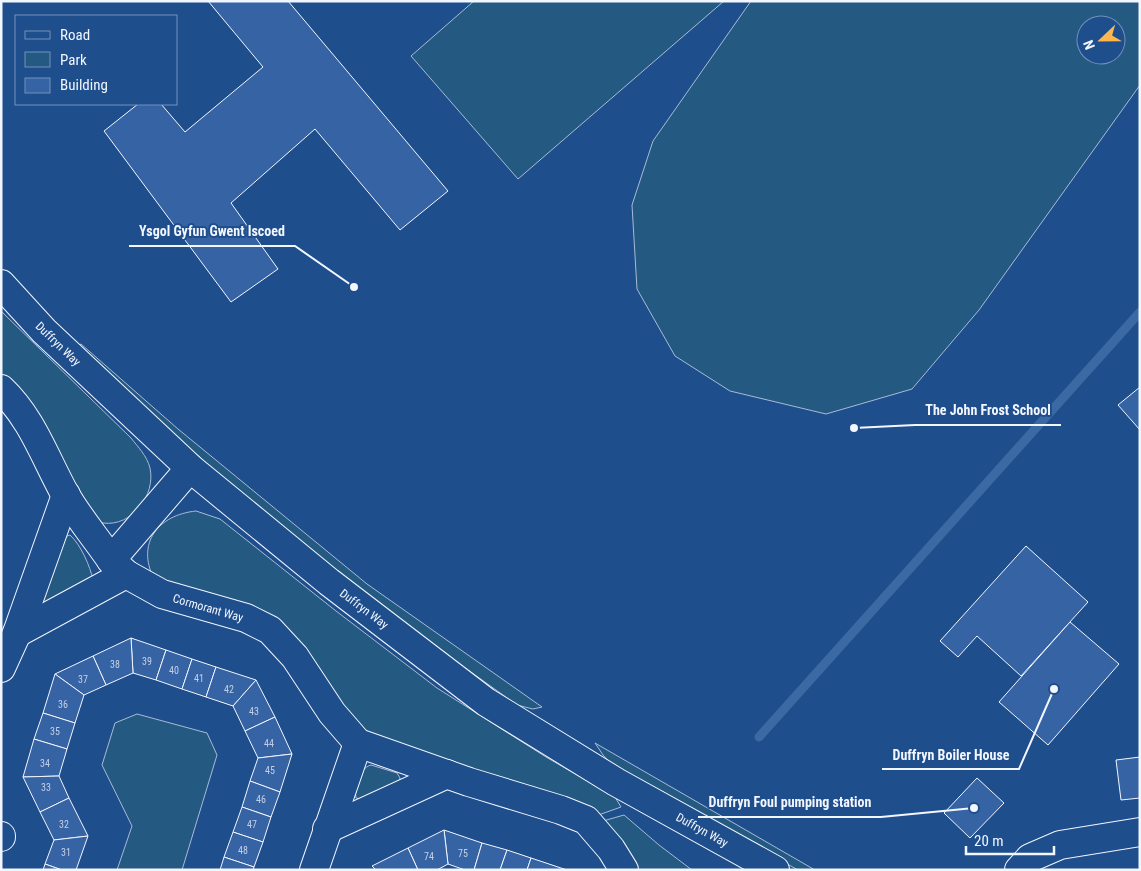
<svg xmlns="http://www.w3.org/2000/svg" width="1141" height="871" font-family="'Roboto Condensed',sans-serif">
	<rect width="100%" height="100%" fill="#1f4e8c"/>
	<g fill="#245a82" stroke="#a8bbd7" fill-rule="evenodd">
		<path d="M 474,1 L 724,1 L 518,179 L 411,56 Z"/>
		<path d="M 751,1 L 1140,1 L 1140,85 L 979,310 L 912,389 L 826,414 L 730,391 L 675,356 L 637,289 L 632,205 L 653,141 ZM 1086,25 L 1116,25 L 1116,55 L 1086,55 Z"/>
		<path d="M 1,311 L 131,438 C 138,447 147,456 150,468 C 156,495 132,527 103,523 C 100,523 95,521 92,520 L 14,385 L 1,374 Z"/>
		<path d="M 81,344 L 178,429 L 367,584 L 542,707 L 533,709 L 517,705 L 356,590 L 210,473 L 77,346 Z"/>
		<path d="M 196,511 L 220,519 L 336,611 L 437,688 L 546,757 L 615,797 L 621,807 L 590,818 L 397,748 L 368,732 L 350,715 L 306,653 L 154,579 C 136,543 158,515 196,511 Z"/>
		<path d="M 70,535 C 81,545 90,566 93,580 L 42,604 L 41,598 L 62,538 Z"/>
		<path d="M 137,714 L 207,733 L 217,755 L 182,870 L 117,870 L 132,826 L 102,765 L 115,723 Z"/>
		<path d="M 595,743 L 815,870 L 798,870 L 614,767 L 603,755 Z"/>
		<path d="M 371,765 L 397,773 L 400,778 L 399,785 L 361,799 L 356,798 C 354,788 359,768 371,765 Z"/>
		<path d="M 624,815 L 659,845 L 692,870 L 638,870 L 631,859 L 596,823 Z"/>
	</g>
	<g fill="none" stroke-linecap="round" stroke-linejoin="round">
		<path stroke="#3b69a3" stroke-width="9" d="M 759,737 L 1140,312"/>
	</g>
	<g fill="#3563a3" stroke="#f2f6ff">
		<path d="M 208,1 L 288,1 L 448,191 L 400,230 L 315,129 L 231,203 L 278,269 L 231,302 L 104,131 L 138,104 L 161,104 L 185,132 L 263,67 Z"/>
		<path d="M 1140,387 L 1140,430 L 1118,405 Z"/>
		<path d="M 1026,546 L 1088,602 L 1021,676 L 977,636 L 958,657 L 940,641 Z"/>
		<path d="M 1070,622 L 1119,664 L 1048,745 L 999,702 Z"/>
		<path d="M 131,638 L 166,650 L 156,680 L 133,673 Z"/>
		<path d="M 131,638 L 133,673 L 106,685 L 93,656 Z"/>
		<path d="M 166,650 L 192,659 L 182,689 L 156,680 Z"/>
		<path d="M 93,656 L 106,685 L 84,695 L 55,674 Z"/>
		<path d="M 192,659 L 216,667 L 206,697 L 182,689 Z"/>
		<path d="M 216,667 L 256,680 L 233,706 L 206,697 Z"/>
		<path d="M 55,674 L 84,695 L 75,723 L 43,713 Z"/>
		<path d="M 256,680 L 275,717 L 245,731 L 233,706 Z"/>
		<path d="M 43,713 L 75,723 L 67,749 L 34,739 Z"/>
		<path d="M 275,717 L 292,754 L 258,758 L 245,731 Z"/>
		<path d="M 34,739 L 67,749 L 59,776 L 23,777 Z"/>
		<path d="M 292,754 L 280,792 L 250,781 L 258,758 Z"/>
		<path d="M 1140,757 L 1140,798 L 1121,800 L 1116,760 Z"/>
		<path d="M 59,776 L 69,798 L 40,812 L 23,777 Z"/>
		<path d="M 977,778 L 1004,803 L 970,838 L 944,813 Z"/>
		<path d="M 250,781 L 280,792 L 271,817 L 242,807 Z"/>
		<path d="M 69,798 L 88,836 L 54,840 L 40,812 Z"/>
		<path d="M 242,807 L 271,817 L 263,842 L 233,832 Z"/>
		<path d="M 444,830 L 482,843 L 474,870 L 465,870 L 448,864 Z"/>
		<path d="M 444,830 L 448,864 L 437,870 L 418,870 L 408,848 Z"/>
		<path d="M 233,832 L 263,842 L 254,867 L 224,857 Z"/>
		<path d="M 88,836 L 76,870 L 62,870 L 45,864 L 54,840 Z"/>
		<path d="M 482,843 L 507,850 L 500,870 L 474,870 Z"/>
		<path d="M 408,848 L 418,870 L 376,870 L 372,866 Z"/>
		<path d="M 507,850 L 531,858 L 527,870 L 500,870 Z"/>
		<path d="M 224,857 L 254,867 L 253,870 L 220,870 Z"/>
		<path d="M 531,858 L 567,870 L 527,870 Z"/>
		<path d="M 45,864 L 62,870 L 43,870 Z"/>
	</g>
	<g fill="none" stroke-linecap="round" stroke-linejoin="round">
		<defs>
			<g id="minor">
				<path d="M 1,284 L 44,331 L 190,468 L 329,582 L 486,702 L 616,782 L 775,870"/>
				<path d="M 1,389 C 32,418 45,458 65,494 C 78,517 96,538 111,560"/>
				<path d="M 190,468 L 111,560 L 126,574 L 162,594 L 246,618 L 270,630 L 295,657 L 332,713 L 358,743 L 469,782 L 561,810 L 586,820 L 611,849 L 624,870"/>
				<path d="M 17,633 L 126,574"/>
				<path d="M 1,668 L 17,633 L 66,495"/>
				<path d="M 327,829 L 447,774"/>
				<path d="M 1,836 L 1,837"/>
				<path d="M 314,870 L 358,743"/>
				<path d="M 1019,870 L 1030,858 L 1060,845 L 1140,832"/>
			</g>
		</defs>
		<use href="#minor" stroke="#f2f6ff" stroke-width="30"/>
		<use href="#minor" stroke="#1f4e8c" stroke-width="28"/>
	</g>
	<g text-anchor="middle" stroke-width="4" stroke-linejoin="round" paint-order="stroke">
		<g font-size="10" fill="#c3d1e8">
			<text x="147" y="665">39</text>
			<text x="115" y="668">38</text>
			<text x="174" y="674">40</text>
			<text x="199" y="682">41</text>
			<text x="83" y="683">37</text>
			<text x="229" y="693">42</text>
			<text x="63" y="708">36</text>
			<text x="254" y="715">43</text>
			<text x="55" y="735">35</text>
			<text x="269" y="747">44</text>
			<text x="45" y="767">34</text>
			<text x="270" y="774">45</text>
			<text x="46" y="791">33</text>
			<text x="261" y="803">46</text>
			<text x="64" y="828">32</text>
			<text x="252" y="828">47</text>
			<text x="243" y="854">48</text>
			<text x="66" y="856">31</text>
			<text x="463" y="857">75</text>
			<text x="429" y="860">74</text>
		</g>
		<g font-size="12" fill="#f2f6ff" stroke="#1f4e8c">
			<text transform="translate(58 344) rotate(44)" y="4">Duffryn Way</text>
			<text transform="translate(208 608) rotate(16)" y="4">Cormorant Way</text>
			<text transform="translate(364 609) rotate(37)" y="4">Duffryn Way</text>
			<text transform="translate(702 830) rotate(29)" y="4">Duffryn Way</text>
		</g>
	</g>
	<path fill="none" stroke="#f2f6ff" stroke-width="2" d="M354 287L295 246H129M854 428L915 425H1061M1054 689L1019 769H882M974 808L881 817H698"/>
	<g fill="#f2f6ff" stroke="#1f4e8c" stroke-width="2">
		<circle cx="354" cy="287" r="5"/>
		<circle cx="854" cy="428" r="5"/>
		<circle cx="1054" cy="689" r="5"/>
		<circle cx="974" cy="808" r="5"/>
	</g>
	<g font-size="14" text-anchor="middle" font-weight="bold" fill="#f2f6ff" stroke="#1f4e8c" stroke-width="4" stroke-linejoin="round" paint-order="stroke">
		<text x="212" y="236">Ysgol Gyfun Gwent Iscoed</text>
		<text x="988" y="415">The John Frost School</text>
		<text x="951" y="760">Duffryn Boiler House</text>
		<text x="790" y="807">Duffryn Foul pumping station</text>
	</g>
	<rect width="1141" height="871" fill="none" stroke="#f2f6ff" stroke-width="5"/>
	<rect x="15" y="15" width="162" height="90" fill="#1f4e8c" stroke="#7391ba"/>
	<rect x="25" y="31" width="25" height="8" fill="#1f4e8c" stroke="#7391ba"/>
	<text x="60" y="40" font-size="15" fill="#f2f6ff">Road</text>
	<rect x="25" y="52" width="25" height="15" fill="#245a82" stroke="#7391ba"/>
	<text x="60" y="65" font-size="15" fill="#f2f6ff">Park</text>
	<rect x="25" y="78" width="25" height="15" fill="#3563a3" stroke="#7391ba"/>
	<text x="60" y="90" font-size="15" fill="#f2f6ff">Building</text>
	<g transform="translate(1101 40) rotate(248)"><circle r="24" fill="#1f4e8c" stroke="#7391ba"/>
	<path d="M0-4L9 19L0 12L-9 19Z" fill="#ffb74d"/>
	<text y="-8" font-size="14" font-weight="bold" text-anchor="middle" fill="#f2f6ff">N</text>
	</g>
	<path d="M966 846v8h88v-8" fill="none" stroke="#f2f6ff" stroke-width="2.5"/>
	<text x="974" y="846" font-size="15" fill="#f2f6ff" stroke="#1f4e8c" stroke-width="4" paint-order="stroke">20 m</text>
</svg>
